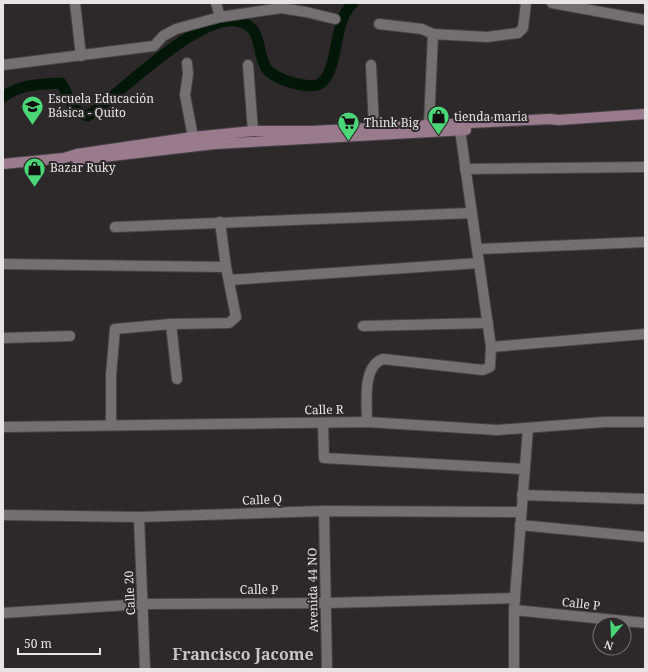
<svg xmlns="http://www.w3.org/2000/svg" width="648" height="672" font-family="'Noto Serif',serif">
	<rect width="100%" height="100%" fill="#2d292b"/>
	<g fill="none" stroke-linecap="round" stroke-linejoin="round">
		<path stroke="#021707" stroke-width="11" d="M 3,97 C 20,84 40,84 61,83 C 70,96 71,113 88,116 C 120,93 196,16 236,21 C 264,25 256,52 266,68 C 273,79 310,91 321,83 C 334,75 336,38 341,24 C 343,16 347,9 353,3"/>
		<defs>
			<g id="street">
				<path d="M 75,3 L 81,56"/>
				<path d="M 216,3 L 220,17"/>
				<path d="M 552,3 L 645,20"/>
				<path d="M 379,24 L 422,29 L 433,34"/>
				<path d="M 187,63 L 188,74 L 185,95 L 193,137"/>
				<path d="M 3,65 L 154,46 L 163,36 L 176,29 L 220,17 L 281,8 L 306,12 L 335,19"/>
				<path d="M 248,65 L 253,131"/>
				<path d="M 371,65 L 374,127"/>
				<path d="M 429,124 L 433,34 L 487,37 L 518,33 L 523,28 L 526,3"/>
				<path d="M 465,169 L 645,167"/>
				<path d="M 220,222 L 226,267"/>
				<path d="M 115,227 L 471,213"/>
				<path d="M 478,249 L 645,242"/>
				<path d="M 3,264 L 226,267 L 236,317 L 229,323 L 171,324 L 115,329 L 111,375 L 111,424"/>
				<path d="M 229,280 L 479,263"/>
				<path d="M 171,324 L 177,379"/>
				<path d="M 363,326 L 488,323"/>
				<path d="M 3,338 L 70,336"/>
				<path d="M 491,347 L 645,334"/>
				<path d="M 367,422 C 367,403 362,366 383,359 L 483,370 L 490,367 L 491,347 L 460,130"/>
				<path d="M 323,423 L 324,458 L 524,469"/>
				<path d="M 3,427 L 367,422 L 497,430 L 604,422 L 645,422"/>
				<path d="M 522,495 L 645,499"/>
				<path d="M 324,511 L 327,669"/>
				<path d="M 3,515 L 139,517 L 324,511 L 521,512"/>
				<path d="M 139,517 L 145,669"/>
				<path d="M 520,525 L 645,537"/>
				<path d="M 514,610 L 645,623"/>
				<path d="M 3,613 L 143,604 L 326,603 L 515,598"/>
				<path d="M 514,669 L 514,610 L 528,428"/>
			</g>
			<g id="secondary">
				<path d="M 77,160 L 215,144 L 466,130"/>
				<path d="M 3,164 L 64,158 L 77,154 L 193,137 L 253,131 L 312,131 L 550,119 L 558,120 L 645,114"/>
			</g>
		</defs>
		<use href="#street" stroke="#474445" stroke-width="12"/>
		<use href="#secondary" stroke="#474445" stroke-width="12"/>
		<use href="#street" stroke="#747072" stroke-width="10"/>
		<use href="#secondary" stroke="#9a7b8d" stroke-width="10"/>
	</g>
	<defs>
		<symbol id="school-pin" viewBox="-11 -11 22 30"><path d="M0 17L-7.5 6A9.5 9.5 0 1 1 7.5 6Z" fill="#4bd677" stroke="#2d292b"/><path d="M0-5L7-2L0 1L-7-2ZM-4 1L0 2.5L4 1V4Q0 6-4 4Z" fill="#111"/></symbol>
		<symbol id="shop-pin" viewBox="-11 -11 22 30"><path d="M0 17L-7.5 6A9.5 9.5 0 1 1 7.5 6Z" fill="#4bd677" stroke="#2d292b"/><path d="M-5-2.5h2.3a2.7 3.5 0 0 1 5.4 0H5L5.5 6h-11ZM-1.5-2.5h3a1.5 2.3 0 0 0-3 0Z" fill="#111"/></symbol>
		<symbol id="supermarket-pin" viewBox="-11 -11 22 30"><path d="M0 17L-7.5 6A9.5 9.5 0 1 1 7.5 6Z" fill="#4bd677" stroke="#2d292b"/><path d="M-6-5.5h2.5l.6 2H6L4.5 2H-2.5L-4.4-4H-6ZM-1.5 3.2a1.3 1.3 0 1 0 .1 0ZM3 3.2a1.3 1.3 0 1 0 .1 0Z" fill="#111"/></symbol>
	</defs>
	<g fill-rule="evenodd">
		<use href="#school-pin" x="20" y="94" width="25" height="34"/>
		<use href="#shop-pin" x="426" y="104" width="25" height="34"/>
		<use href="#supermarket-pin" x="336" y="110" width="25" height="34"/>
		<use href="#shop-pin" x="22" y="156" width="25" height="34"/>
	</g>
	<g text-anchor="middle" stroke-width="4" stroke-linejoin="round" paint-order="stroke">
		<g font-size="12" fill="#e6e4e5" stroke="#2d292b" text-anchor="start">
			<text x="48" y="103">Escuela Educación<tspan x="48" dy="14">Básica - Quito</tspan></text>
			<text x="454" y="121">tienda maria</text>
			<text x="364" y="127">Think Big</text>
			<text x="50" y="172">Bazar Ruky</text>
		</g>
		<g font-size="12" fill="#e6e4e5" stroke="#2d292b">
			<text transform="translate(324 410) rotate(-1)" y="4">Calle R</text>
			<text transform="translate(262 500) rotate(-2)" y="4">Calle Q</text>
			<text x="259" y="594">Calle P</text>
			<text transform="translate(313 590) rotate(-91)" y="4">Avenida 44 NO</text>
			<text transform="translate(130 593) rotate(-93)" y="4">Calle 20</text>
			<text transform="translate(581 604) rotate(6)" y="4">Calle P</text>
		</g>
		<g font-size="16" font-weight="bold" fill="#c9c4c7" stroke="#2d292b">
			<text x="243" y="660">Francisco Jacome</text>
		</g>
	</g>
	<rect width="648" height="672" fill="none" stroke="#e6e4e5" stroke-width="8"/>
	<g transform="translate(612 636) rotate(199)"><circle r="19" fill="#2d292b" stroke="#777475"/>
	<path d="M0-3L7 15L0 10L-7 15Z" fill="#4bd677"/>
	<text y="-6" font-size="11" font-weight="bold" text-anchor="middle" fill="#e6e4e5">N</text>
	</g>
	<path d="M18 648v6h82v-6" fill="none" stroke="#e6e4e5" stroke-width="2"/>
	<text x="24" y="648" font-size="12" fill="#e6e4e5" stroke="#2d292b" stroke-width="3" paint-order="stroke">50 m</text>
</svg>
